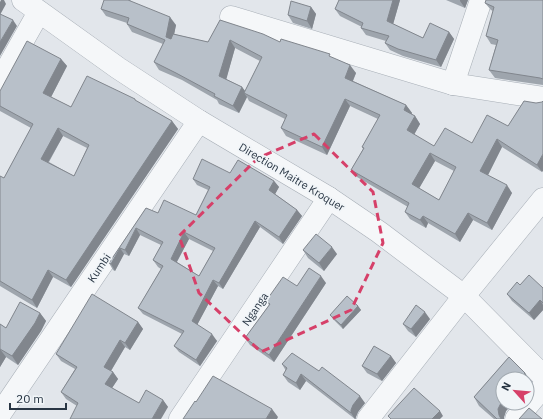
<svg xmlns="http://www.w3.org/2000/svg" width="543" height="419" font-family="'IBM Plex Sans',sans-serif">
	<rect width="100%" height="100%" fill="#e2e6eb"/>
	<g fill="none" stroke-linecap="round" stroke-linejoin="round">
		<defs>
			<g id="street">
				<path d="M 23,0 L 118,68 L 199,121 L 329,198 L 379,232 L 464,296 L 543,376"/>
				<path d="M 231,17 L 453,84 L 543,98"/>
				<path d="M 0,81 L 39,12"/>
				<path d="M 453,84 L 481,0"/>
				<path d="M 0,414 L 199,121"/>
				<path d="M 180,419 L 329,198"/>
				<path d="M 368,419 L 464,296 L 543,199"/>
				<path d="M 516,419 L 543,387"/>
			</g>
		</defs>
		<use href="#street" stroke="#a7aeb6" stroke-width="23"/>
		<use href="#street" stroke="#f5f7f9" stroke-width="22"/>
	</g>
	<g fill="#9ea5ad" fill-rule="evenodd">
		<path d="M 130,0 L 132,2 L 176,25 L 174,34 L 208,42 L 220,20 L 280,42 L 333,58 L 356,73 L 353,81 L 406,105 L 412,113 L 411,114 L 415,116 L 420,124 L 414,135 L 434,146 L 472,143 L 508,126 L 524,101 L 542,172 L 502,147 L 488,175 L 512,193 L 492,230 L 473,220 L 460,242 L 428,223 L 426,228 L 410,219 L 405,212 L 408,207 L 357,177 L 351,170 L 363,149 L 362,147 L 378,119 L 350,106 L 327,155 L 286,136 L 281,128 L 285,119 L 249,101 L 247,97 L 239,113 L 219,104 L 217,100 L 182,80 L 159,70 L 154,62 L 163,44 L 132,32 L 127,24 L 127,23 L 106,16 L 101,9 ZM 235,48 L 260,61 L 245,91 L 242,87 L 226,79 ZM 435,161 L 454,171 L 439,200 L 419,188 Z"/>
		<path d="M 339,0 L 400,0 L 393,24 L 423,38 L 449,32 L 454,39 L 441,67 L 403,56 L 390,50 L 385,43 L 386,41 L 366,35 L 361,28 L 362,27 L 340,16 L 335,9 Z"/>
		<path d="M 446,0 L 468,0 L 465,8 Z"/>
		<path d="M 543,0 L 543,85 L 495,78 L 489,70 L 496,45 L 491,44 L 486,36 L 493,11 L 491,10 L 485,3 Z"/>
		<path d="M 311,7 L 316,14 L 312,29 L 293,23 L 288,15 Z"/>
		<path d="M 61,59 L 67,66 L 51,97 L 71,107 L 136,101 L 172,121 L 178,129 L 71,287 L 53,277 L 37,308 L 0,286 L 0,176 L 4,178 L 31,128 L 0,111 L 0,91 ZM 63,136 L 87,148 L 74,176 L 49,162 Z"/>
		<path d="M 230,173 L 274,181 L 279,187 L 275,194 L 297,210 L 302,216 L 283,244 L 260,227 L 223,289 L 218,286 L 197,325 L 217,341 L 200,366 L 179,352 L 174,346 L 182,334 L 143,314 L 138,308 L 161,269 L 158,267 L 153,260 L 161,245 L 140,235 L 129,256 L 124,254 L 115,271 L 113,270 L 109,263 L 146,208 L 158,213 L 196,215 L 208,190 L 197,185 L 193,179 ZM 189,239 L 213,251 L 199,276 L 177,262 Z"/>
		<path d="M 303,250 L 337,254 L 324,271 L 308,258 Z"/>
		<path d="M 326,283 L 274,362 L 250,345 L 245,338 L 269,305 L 266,301 L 297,286 Z"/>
		<path d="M 520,285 L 543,288 L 543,310 L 534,320 L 512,301 L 507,294 Z"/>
		<path d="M 358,306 L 361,310 L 343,329 L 333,319 L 330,315 Z"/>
		<path d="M 40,313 L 46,321 L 41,331 L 18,365 L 6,357 L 0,367 L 0,324 L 6,328 Z"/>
		<path d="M 430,319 L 416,337 L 408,331 L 403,324 Z"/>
		<path d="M 138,322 L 143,329 L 130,350 L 125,347 L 111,371 L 113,372 L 118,379 L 112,388 L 139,403 L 163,400 L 168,407 L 77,406 L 66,399 L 61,392 L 75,369 L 61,361 L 56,354 Z"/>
		<path d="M 391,356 L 396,363 L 382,381 L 367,373 L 362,366 Z"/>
		<path d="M 509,357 L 525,373 L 531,382 L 527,387 L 527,379 L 503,379 L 503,403 L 513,403 L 506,411 L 504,417 L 504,419 L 494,419 L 479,406 L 474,397 Z"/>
		<path d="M 282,364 L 365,403 L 358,412 L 356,417 L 356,419 L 355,419 L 306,381 L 300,390 L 288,382 L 283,375 L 286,371 Z"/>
	</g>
	<g fill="#81868d">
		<path d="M 1,0 L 4,0 L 6,4 L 0,15 L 0,2 Z"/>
		<path d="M 393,0 L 400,0 L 392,28 L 387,21 Z"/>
		<path d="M 460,0 L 468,0 L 465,8 L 460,1 Z"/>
		<path d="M 311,7 L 316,14 L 312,29 L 307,21 Z"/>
		<path d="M 170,17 L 176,25 L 172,45 L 166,37 Z"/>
		<path d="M 13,20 L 17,26 L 0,56 L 0,42 Z"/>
		<path d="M 449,32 L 454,39 L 441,67 L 436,60 Z"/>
		<path d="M 230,40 L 235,48 L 225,84 L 219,76 Z"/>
		<path d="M 61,59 L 67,66 L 49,101 L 43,93 Z"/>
		<path d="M 350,65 L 356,73 L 351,85 L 345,78 Z"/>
		<path d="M 242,87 L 248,95 L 244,93 L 247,97 L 239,113 L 233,106 Z"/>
		<path d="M 345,99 L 350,106 L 327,155 L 322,147 Z"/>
		<path d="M 406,105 L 412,113 L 410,118 L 404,110 Z"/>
		<path d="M 415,116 L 420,124 L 412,138 L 407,130 Z"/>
		<path d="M 172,121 L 178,129 L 71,287 L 66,280 Z"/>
		<path d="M 58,128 L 63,136 L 46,166 L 41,159 Z"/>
		<path d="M 497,139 L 502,147 L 486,179 L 480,171 Z"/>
		<path d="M 430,153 L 435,161 L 417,192 L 412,184 Z"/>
		<path d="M 543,154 L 543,171 L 542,172 L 537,165 Z"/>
		<path d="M 274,181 L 279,187 L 274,196 L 269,190 Z"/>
		<path d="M 507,185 L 512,193 L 492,230 L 487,223 Z"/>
		<path d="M 297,210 L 302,216 L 283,244 L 279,237 Z"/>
		<path d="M 468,213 L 473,220 L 460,242 L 455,234 Z"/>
		<path d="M 423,216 L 428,223 L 426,228 L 420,220 Z"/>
		<path d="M 255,221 L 260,227 L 223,289 L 219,283 Z"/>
		<path d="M 136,228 L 140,235 L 129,256 L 125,250 Z"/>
		<path d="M 184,232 L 189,239 L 175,265 L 171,259 Z"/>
		<path d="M 332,247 L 337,254 L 324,271 L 319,263 Z"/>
		<path d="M 120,248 L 124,254 L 115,271 L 111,264 Z"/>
		<path d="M 48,270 L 53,277 L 37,308 L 32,300 Z"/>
		<path d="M 321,276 L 326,283 L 274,362 L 269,355 Z"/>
		<path d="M 213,280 L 218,286 L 196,327 L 192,321 Z"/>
		<path d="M 540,300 L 543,305 L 543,310 L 534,320 L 529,313 Z"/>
		<path d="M 358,306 L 361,310 L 343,329 L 341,325 Z"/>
		<path d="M 425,312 L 430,319 L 416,337 L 411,329 Z"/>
		<path d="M 40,313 L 46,321 L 41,331 L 18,365 L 12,356 Z"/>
		<path d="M 138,322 L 143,329 L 130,350 L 125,343 Z"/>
		<path d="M 212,334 L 217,341 L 200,366 L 196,360 Z"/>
		<path d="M 120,340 L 125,347 L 109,374 L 104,367 Z"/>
		<path d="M 0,349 L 6,357 L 0,367 Z"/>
		<path d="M 391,356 L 396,363 L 382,381 L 377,374 Z"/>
		<path d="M 113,372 L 118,379 L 110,391 L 105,384 Z"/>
		<path d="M 525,373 L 531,382 L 527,387 L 527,379 L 521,379 Z"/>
		<path d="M 301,374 L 306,381 L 300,390 L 296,383 Z"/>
		<path d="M 360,396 L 365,403 L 358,412 L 355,419 L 351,413 L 351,410 L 353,405 Z"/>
		<path d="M 163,400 L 168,407 L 161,419 L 152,419 Z"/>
		<path d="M 503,400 L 503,403 L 513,403 L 506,411 L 504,417 L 504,419 L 501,419 L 499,415 L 498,409 L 501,403 Z"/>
		<path d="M 272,409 L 278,417 L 277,419 L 266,419 Z"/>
		<path d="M 440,411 L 443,416 L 440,419 L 432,419 Z"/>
	</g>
	<g fill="#b8c0c9" stroke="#81868d" fill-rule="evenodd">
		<path d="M 104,0 L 128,0 L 170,17 L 166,37 L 171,39 L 173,34 L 208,42 L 220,20 L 263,34 L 280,42 L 281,39 L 330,54 L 329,56 L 350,65 L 345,78 L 406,105 L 404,110 L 415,116 L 407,130 L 434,146 L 445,128 L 472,143 L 487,115 L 508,126 L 524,101 L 536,103 L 542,102 L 543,101 L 543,154 L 537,165 L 497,139 L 480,171 L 507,185 L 487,223 L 468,213 L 455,234 L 423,216 L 420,220 L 405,212 L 409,203 L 351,170 L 364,148 L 362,147 L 380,115 L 345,99 L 322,147 L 281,128 L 287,115 L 244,93 L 262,57 L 230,40 L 219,76 L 242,87 L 233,106 L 214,96 L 215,94 L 176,73 L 154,62 L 165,40 L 127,24 L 129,18 L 101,9 ZM 430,153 L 456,167 L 439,200 L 412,184 Z"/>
		<path d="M 339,0 L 393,0 L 387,21 L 423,38 L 430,23 L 449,32 L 436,60 L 398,49 L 385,43 L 389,36 L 361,28 L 363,23 L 335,9 Z"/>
		<path d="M 486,0 L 543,0 L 543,79 L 540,78 L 489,70 L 498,40 L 486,36 L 494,7 L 485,3 Z"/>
		<path d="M 291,1 L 311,7 L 307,21 L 288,15 Z"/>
		<path d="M 0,14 L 13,20 L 0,42 Z"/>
		<path d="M 27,41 L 61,59 L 43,93 L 71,107 L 87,76 L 135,99 L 135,100 L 172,121 L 66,280 L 48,270 L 32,300 L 0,281 L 0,176 L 4,178 L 33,124 L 0,106 L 0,91 ZM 58,128 L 89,145 L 74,176 L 41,159 Z"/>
		<path d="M 202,159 L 230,173 L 238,160 L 274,181 L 269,190 L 297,210 L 279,237 L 255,221 L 219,283 L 213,280 L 192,321 L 212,334 L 196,360 L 174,346 L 184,331 L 138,308 L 163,266 L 153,260 L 163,242 L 136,228 L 125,250 L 120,248 L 111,264 L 109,263 L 146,208 L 158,213 L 164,200 L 196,215 L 210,187 L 193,179 ZM 184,232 L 215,248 L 199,276 L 171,259 Z"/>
		<path d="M 316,234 L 332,247 L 319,263 L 303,250 Z"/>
		<path d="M 309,268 L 321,276 L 269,355 L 245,338 L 270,304 L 266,301 L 283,277 L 297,286 Z"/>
		<path d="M 529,275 L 543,288 L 543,303 L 540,300 L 529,313 L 507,294 L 517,282 L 520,285 Z"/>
		<path d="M 92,294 L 138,322 L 125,343 L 120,340 L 104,367 L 113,372 L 105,384 L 139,403 L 146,390 L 163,400 L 152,419 L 70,419 L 78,403 L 61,392 L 77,367 L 56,354 Z"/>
		<path d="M 347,296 L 358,306 L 341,325 L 330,315 Z"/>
		<path d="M 20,302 L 40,313 L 35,323 L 12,356 L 0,349 L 0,324 L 6,328 Z"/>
		<path d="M 416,305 L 425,312 L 411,329 L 403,324 Z"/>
		<path d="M 374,346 L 391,356 L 377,374 L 362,366 Z"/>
		<path d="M 292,353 L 319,371 L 322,367 L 360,396 L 353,405 L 351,410 L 351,413 L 301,374 L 296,383 L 283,375 L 287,368 L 282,364 Z"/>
		<path d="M 509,357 L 525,373 L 521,379 L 503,379 L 503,400 L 501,403 L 498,409 L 499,415 L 501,419 L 497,419 L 474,397 Z"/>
		<path d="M 213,376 L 272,409 L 266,419 L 183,419 L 195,401 L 196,402 Z"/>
		<path d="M 414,388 L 440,411 L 432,419 L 391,419 L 388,416 Z"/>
		<path d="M 529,408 L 542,419 L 519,419 Z"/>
	</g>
	<path fill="none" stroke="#d64069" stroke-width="3" stroke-dasharray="8 5" stroke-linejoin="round" d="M 314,134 L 373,192 L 383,243 L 351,310 L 261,352 L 199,293 L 179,236 L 258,158 Z"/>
	<g text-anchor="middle" stroke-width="3.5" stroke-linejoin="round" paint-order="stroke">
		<g font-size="11" fill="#293644" stroke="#f1f5f8">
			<text transform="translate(292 177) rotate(31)" y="4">Direction Maitre Kroquer</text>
			<text transform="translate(99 268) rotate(-56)" y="4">Kumbi</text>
			<text transform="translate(255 309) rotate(-56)" y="4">Nganga</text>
		</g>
	</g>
	<g transform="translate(515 391) rotate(297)"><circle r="19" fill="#f1f5f8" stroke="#a1a9b0"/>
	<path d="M0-3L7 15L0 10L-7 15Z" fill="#d64069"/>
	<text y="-6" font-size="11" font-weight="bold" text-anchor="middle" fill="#293644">N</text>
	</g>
	<path d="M10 403v6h56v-6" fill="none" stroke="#293644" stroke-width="2"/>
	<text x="16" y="403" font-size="12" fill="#293644" stroke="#f1f5f8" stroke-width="3" paint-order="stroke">20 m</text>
</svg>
